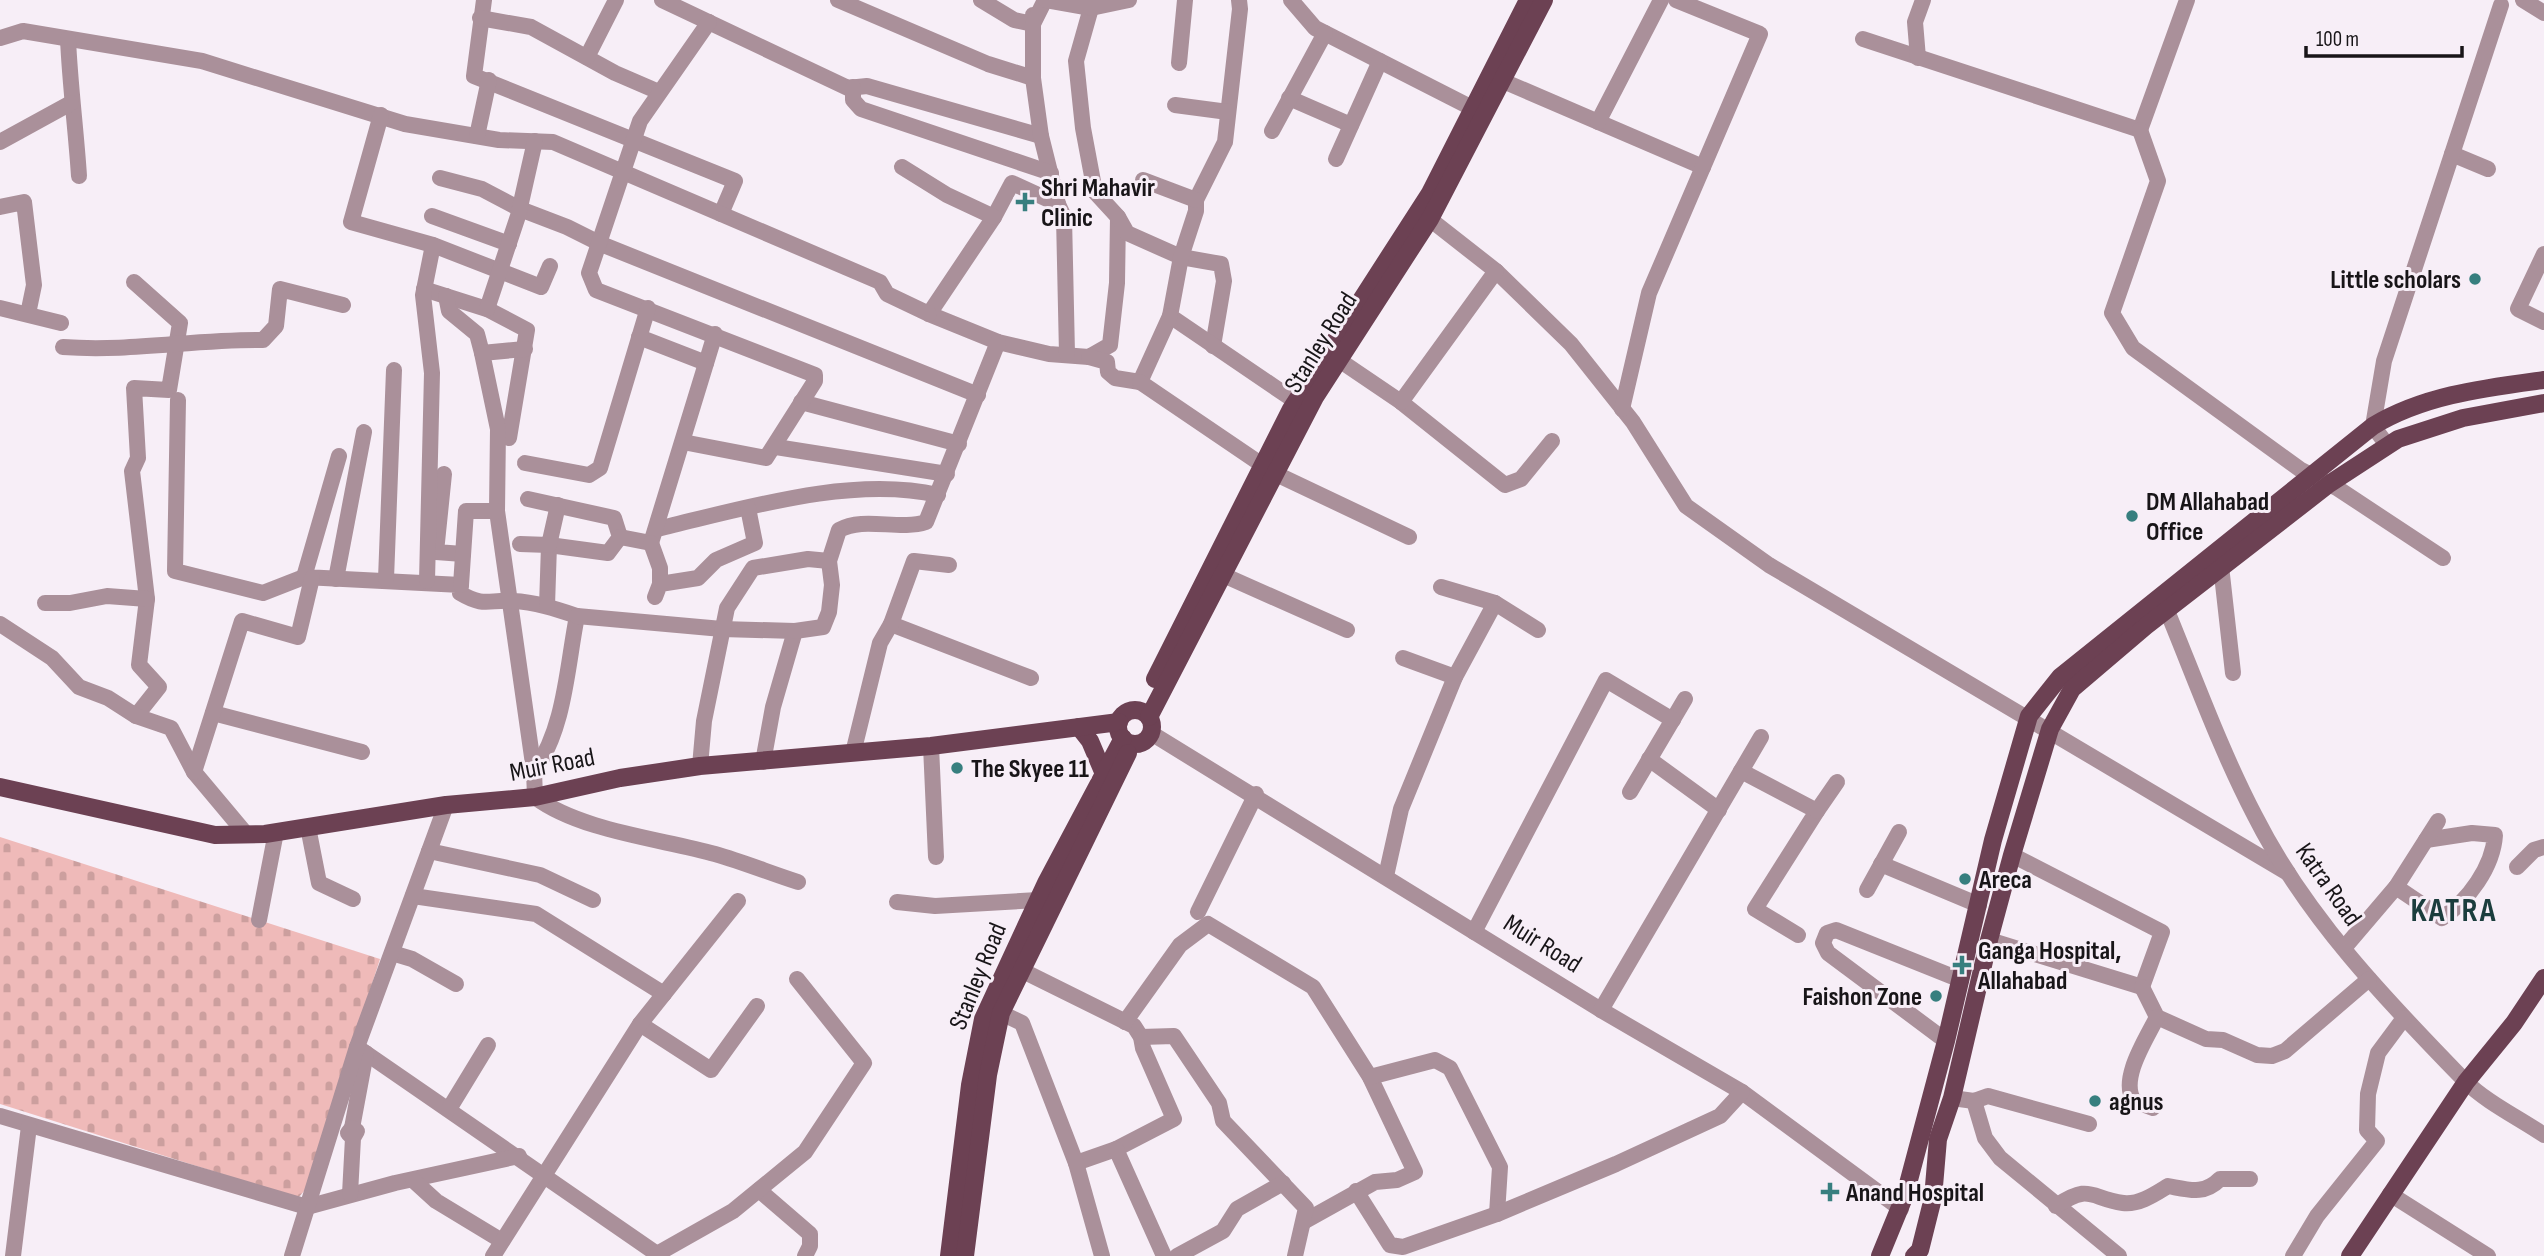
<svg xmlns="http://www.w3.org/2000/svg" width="2544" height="1256" font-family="'Sofia Sans Condensed',sans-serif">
	<defs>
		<pattern id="cemetery-stones" width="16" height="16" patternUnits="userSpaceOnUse" patternTransform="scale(1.75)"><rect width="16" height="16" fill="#efbab9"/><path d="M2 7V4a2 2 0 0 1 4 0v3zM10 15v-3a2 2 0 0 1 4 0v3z" fill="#cc9f9e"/></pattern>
	</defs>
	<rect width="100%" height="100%" fill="#f7eef7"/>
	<path fill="url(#cemetery-stones)" d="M 0,837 L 380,959 L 306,1189 L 298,1198 L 0,1104 Z"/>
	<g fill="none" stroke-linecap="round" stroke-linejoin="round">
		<g stroke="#aa909a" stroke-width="16">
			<path d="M 484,0 L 474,76 L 735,181 L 721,214"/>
			<path d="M 662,0 L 848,88 L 867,86 L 1041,136"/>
			<path d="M 838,0 L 988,64 L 1033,78"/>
			<path d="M 981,0 L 1014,20 L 1033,24 L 1033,15"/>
			<path d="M 1045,0 L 1033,24 L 1033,78 L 1041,136 L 1058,204 L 1012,183 L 994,217 L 929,314 L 998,342 L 1049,354 L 1089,357 L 1110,345 L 1117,283 L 1118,217"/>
			<path d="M 1046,0 L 1091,8 L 1076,61 L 1083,128 L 1095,192 L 1118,217 L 1127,233 L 1181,257 L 1221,264 L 1224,281 L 1213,346"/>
			<path d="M 1091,0 L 1091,8 L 1129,0"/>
			<path d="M 1239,0 L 1240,9 L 1225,142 L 1196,200 L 1196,211 L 1181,257 L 1170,316 L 1295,401"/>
			<path d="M 1291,0 L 1315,28 L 1474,109"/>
			<path d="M 2523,0 L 2544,13"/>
			<path d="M 480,18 L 531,27 L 615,73 L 659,92"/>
			<path d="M 0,38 L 23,31 L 202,61 L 405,124 L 499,140 L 553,142 L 880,282 L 887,294 L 929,314"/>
			<path d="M 68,39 C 70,85 76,130 79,176"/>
			<path d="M 1863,39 L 2140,130 L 2187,0"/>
			<path d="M 587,57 L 616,0"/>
			<path d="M 1918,58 L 1915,22 L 1923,0"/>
			<path d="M 1179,63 L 1185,0"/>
			<path d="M 1503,81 L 1703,167"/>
			<path d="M 853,87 L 853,100 L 861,109 L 1051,173"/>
			<path d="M 1289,98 L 1351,125"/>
			<path d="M 1175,105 L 1228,112"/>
			<path d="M 381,115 L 351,222 L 433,245 L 541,287 L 550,266"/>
			<path d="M 1598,122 L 1661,0"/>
			<path d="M 2140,130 L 2158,181 L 2112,313 L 2133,348 L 2301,470 L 2337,488 L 2443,558"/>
			<path d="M 1272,131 L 1325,33"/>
			<path d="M 477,136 L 489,80"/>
			<path d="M 0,142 L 71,103"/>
			<path d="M 2452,154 L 2488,169"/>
			<path d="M 1336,159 L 1380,61"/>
			<path d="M 902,167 L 947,195 L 994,217"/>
			<path d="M 440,178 L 482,189 L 520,209 L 567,227 L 601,244 L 978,395"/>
			<path d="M 1143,180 L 1196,200"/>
			<path d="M 1058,204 L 1064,217 L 1067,354"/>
			<path d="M 0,207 L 24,202 L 34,285 L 28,314"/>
			<path d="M 1422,213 L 1496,271 L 1571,344 L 1633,422 L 1686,506 L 1769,565 L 2288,873"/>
			<path d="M 432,216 L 509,244"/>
			<path d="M 2544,254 L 2518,309 L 2544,322"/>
			<path d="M 134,282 L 180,323 L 169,390 L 134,388 L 138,458 L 132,471 L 147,599 L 139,665 L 159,687 L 136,716"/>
			<path d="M 424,289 L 487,309 L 527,330 L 509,438"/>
			<path d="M 446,296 L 449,311 L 477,334 L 482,353"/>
			<path d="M 0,308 L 61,323"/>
			<path d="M 487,309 L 518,216 L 535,141"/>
			<path d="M 639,337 L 706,363"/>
			<path d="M 63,347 C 130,352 196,339 263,340 L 276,326 L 280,289 L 343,305"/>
			<path d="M 525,349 L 482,353 L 498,429 L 497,511 L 534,771 L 535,797 C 580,831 662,839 715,854 C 743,862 770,873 798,882"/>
			<path d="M 1089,357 L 1107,362 L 1108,372 L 1115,378 L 1140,382 L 1170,316"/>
			<path d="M 1339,360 L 1401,402 L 1505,485 L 1521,479 L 1552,441"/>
			<path d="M 1140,382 L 1274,473 L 1409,537"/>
			<path d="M 178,400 L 175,571 L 263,593 L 304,577"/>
			<path d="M 801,402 L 959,444"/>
			<path d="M 1401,402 L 1496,271"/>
			<path d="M 1622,409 L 1649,293 L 1760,34 L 1676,0"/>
			<path d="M 683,442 L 766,458 L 815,381 L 815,375 L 596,290 L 589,273 L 640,121 L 709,22"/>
			<path d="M 2387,445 L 2373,426 L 2384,361 L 2501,5"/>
			<path d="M 776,447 L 947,474"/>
			<path d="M 339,456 L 304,577 L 461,585 L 460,593 C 485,608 489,599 513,601 C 535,602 556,609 577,616 C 567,666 565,729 534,771"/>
			<path d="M 525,463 L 589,475 L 600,468 L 648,308"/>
			<path d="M 444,474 L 436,552 L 463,554"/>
			<path d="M 528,499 L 614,518 L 620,537 L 608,553 L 549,545 L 547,606"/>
			<path d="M 657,529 C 743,509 851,475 938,495"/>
			<path d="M 620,537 L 651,543 L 715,334"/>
			<path d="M 651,543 L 660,568 L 660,584"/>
			<path d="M 520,544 L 549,545 L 558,505"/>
			<path d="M 2220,557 L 2233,673"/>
			<path d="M 1221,574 L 1347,630"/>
			<path d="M 336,579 L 364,432"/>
			<path d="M 386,579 L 394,370"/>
			<path d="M 427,581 L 432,373 L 423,295 L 433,245"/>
			<path d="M 461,585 L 466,511 L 497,511"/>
			<path d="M 1441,587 L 1495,603 L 1538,630"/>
			<path d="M 655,597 L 660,584 L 698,578 L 716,560 L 755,543 L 748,508"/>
			<path d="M 2163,601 C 2193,673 2219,747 2255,816 C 2306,917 2387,1001 2465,1081 C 2486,1102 2519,1118 2544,1135"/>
			<path d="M 45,603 L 70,603 L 107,596 L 147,599"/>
			<path d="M 577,616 L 722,629 L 795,631 L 773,707 L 763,762"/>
			<path d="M 0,624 L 52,658 L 79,687 L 108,698 L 136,716 L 171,728 L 194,772 L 246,834"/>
			<path d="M 891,624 L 1031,678"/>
			<path d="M 795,631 L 823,627 L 829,612 L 832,585 L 829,561 L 839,530 C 864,516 899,531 926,522 L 998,342"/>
			<path d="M 1403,658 L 1455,677"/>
			<path d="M 213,713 L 362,752"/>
			<path d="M 1151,733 L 1601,1010 L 1742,1092 L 1901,1209"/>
			<path d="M 931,746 L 936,857"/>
			<path d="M 853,753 L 880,643 L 891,624 L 914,561 L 949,565"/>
			<path d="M 1649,759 L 1719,810"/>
			<path d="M 700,766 L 704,721 L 727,608 L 753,568 L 808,559 L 829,561"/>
			<path d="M 1741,771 L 1817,811 L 1755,909 L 1798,935"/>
			<path d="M 194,772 L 242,621 L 298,637 L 312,578"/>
			<path d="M 1630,792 L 1685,699"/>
			<path d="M 1817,811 L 1837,782"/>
			<path d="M 308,827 L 319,883 L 353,899"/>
			<path d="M 429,851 L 540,875 L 593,900"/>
			<path d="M 1881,864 L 1979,905"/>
			<path d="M 2517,867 L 2534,850 L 2544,847"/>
			<path d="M 1386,876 L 1401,809 L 1455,677 L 1495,603"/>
			<path d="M 2396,887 L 2442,918 C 2468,901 2493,867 2495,835 L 2472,833 L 2426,840"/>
			<path d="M 1867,890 L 1899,832"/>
			<path d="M 413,896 L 536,914 L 664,994"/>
			<path d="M 897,902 L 935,906 L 1038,900"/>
			<path d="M 1198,912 L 1256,794"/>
			<path d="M 259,920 L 276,832"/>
			<path d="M 1474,932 L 1606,680 L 1673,720"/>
			<path d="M 1989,940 L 2142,987 L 2162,932 L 2012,855"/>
			<path d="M 2344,948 L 2396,887 L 2438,821"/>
			<path d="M 392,953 L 412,959 L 456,984"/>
			<path d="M 1021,970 L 1134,1026 L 1141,1037 L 1143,1048 L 1174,1119 L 1116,1149 L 1076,1163"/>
			<path d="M 2142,987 L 2157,1017 L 2206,1039 L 2223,1040 L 2257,1055 L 2272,1056 L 2285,1051 L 2369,979"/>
			<path d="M 1601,1010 L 1761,737"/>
			<path d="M 1001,1013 L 1022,1023 L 1076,1163 L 1102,1256"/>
			<path d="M 1125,1022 L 1180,945 L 1208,924 L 1313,987 L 1370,1077 L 1415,1172 L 1397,1180 L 1375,1182 L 1305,1221"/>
			<path d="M 640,1024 L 711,1070 L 757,1006"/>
			<path d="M 1141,1037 L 1174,1036 L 1219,1103 L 1223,1121 L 1306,1208 L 1295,1256"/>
			<path d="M 1946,1041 L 1828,953 L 1823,943 L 1827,933 L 1836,930 L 1961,980"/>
			<path d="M 357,1047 L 660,1256"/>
			<path d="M 1370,1077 L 1435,1060 L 1450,1068 L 1500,1167 L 1497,1214"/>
			<path d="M 1952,1098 L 1974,1101 L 1988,1096 L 2089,1124"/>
			<path d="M 1974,1101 L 1985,1138 L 2000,1158 L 2119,1256"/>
			<path d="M 2153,1108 L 2134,1101 C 2119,1079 2147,1038 2157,1017"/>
			<path d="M 449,1109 L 488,1045"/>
			<path d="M 0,1116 L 307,1207 L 395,1183 L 519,1156"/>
			<path d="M 352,1128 L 366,1053"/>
			<path d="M 1116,1149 L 1164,1256"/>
			<path d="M 413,1180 L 436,1201 L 502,1241"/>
			<path d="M 759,1190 L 810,1234 L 810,1246 L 805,1256"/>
			<path d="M 1356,1191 L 1390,1245 L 1403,1247 L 1497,1214 L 1616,1164 L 1720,1116 L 1742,1092"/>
			<path d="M 350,1194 L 353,1138 L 357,1131 L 352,1128 L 348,1133 L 353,1138"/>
			<path d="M 2390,1194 L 2488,1256"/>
			<path d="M 2056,1206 C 2091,1183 2089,1198 2123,1203 C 2139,1205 2155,1194 2168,1186 C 2190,1190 2204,1195 2220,1179 L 2250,1179"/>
			<path d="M 657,1254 L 733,1211 L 805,1152 L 864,1063 L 797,979"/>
			<path d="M 13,1256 L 29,1126"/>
			<path d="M 292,1256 L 357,1047 L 446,805"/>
			<path d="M 493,1256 L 640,1024 L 738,901"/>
			<path d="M 1177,1256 L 1223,1231 L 1237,1209 L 1283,1183"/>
			<path d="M 2293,1256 L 2317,1216 L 2377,1141 L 2367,1130 L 2368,1094 L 2378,1053 L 2404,1018"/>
		</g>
		<g stroke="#6c4153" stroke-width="18">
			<path d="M 1155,679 L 1291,409 L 1430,193 L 1528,0"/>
			<circle cx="1135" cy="727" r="17"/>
			<path d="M 1149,717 L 1315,397 L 1430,219 L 1544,0"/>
			<path d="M 1079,727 L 1090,741 L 1104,774"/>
			<path d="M 0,787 L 215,835 L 265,834 L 446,805 L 535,797 L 620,778 L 700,766 L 931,746 L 1119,722"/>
			<path d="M 949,1256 L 970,1085 L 983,1019 L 1046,883 L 1123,738"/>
			<path d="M 965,1256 L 988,1075 L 1001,1013 L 1128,753"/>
			<path d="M 1880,1256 L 1905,1195 L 1946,1041 L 1993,840 L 2029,716 L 2060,677 L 2373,426 C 2424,395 2485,388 2544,380"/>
			<path d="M 1914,1256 L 1920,1250 L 1933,1198 L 1938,1139 L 1952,1098 L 1989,940 L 2012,855 L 2050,729 L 2072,689 L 2146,626 L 2329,484 L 2398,439 L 2463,418 L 2544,403"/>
			<path d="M 2350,1256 L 2466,1082 L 2514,1023 L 2544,978"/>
		</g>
	</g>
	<g fill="#377f7f" stroke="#f7eef7" stroke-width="2.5">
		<path d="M1021.5 191.5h7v7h7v7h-7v7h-7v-7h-7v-7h7z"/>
		<circle cx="2475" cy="279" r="7"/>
		<circle cx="2132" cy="516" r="7"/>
		<circle cx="957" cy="768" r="7"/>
		<circle cx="1965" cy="879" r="7"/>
		<path d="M1958.5 954.5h7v7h7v7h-7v7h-7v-7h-7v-7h7z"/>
		<circle cx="1936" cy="996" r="7"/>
		<circle cx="2095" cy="1101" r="7"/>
		<path d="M1826.5 1181.5h7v7h7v7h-7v7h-7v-7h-7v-7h7z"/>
	</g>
	<g text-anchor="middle" stroke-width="6" stroke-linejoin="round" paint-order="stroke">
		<g font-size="26" font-weight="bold" fill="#181518" stroke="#f7eef7" text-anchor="start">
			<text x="1041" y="196">Shri Mahavir<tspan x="1041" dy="30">Clinic</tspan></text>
			<text x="2461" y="288" text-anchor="end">Little scholars</text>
			<text x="2146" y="510">DM Allahabad<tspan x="2146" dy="30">Office</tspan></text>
			<text x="971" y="777">The Skyee 11</text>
			<text x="1979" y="888">Areca</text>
			<text x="1978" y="959">Ganga Hospital,<tspan x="1978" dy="30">Allahabad</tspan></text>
			<text x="1922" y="1005" text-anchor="end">Faishon Zone</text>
			<text x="2109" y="1110">agnus</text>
			<text x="1846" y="1201">Anand Hospital</text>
		</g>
		<g font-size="26" fill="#181518" stroke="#f7eef7">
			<text transform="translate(1320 342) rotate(-58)" y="9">Stanley Road</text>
			<text transform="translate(552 764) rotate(-11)" y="9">Muir Road</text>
			<text transform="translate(2329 884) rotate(55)" y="9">Katra Road</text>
			<text transform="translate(1543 943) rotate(32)" y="9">Muir Road</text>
			<text transform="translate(977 976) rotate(-68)" y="9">Stanley Road</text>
		</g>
		<g font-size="33" font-weight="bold" letter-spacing="2" fill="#1b3d3d" stroke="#f7eef7">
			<text x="2454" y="921">KATRA</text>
		</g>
	</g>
	<path d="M2306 46v10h156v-10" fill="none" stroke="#181518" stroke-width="3.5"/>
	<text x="2316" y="46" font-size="21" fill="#181518" stroke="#f7eef7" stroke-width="5" paint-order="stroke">100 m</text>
</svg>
